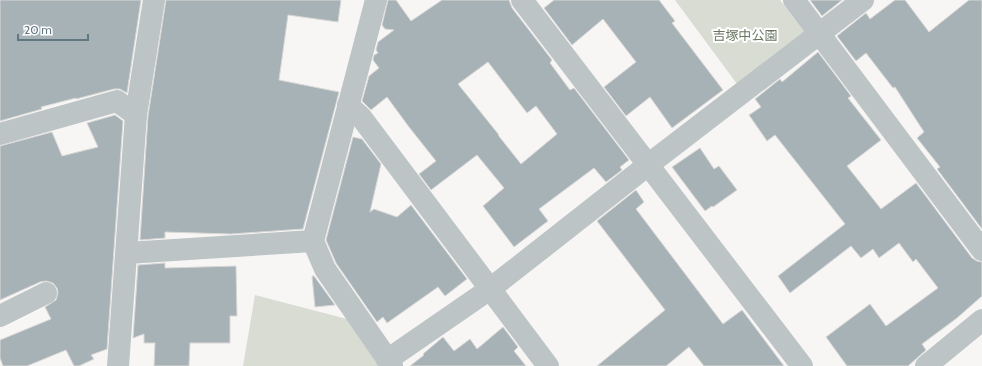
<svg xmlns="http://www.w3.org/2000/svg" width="982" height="366" font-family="Cabin,'Noto Sans JP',sans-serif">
	<rect width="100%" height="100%" fill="#f7f6f4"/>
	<g fill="#d8dcd3">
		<path d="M 675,0 L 780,0 L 805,33 L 737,84 Z"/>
		<path d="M 255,295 L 347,319 L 384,366 L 243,366 Z"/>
	</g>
	<g fill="#a7b2b6" stroke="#d9d8d6" fill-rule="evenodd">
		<path d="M 0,0 L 141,0 L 127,93 L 120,89 L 114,89 L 76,99 L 76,98 L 41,107 L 42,109 L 0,121 Z"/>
		<path d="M 166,0 L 341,0 L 338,22 L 288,15 L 279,80 L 339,92 L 303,229 L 231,234 L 165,232 L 165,238 L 140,240 L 148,116 Z"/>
		<path d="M 388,0 L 396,0 L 411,21 L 442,0 L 509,0 L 512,8 L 552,60 L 550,63 L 570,90 L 574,88 L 629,160 L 620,167 L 622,170 L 606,182 L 594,168 L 539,209 L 548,221 L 514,247 L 483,206 L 504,188 L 477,155 L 431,190 L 419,174 L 436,161 L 409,127 L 387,97 L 371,110 L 362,101 L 369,76 L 379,68 L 373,60 L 374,55 L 378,53 L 376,50 L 378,42 L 394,30 L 385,29 L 382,25 ZM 488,62 L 527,113 L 536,106 L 557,134 L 521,164 L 498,135 L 499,135 L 458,84 Z"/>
		<path d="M 554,0 L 659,0 L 675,21 L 672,23 L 723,90 L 672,128 L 650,97 L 626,116 L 604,87 L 636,62 L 603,19 L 572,45 L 544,8 Z"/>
		<path d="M 810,0 L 842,0 L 822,16 Z"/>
		<path d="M 895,0 L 905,0 L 929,32 L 969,0 L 982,0 L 982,229 L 937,169 L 940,167 L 917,138 L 924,132 L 895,87 L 893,88 L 866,53 L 856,61 L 837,36 L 866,13 L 870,19 Z"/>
		<path d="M 818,52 L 851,96 L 848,98 L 881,140 L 847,166 L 881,209 L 916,183 L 972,258 L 977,261 L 982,262 L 982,296 L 957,318 L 922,344 L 926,350 L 908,366 L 847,366 L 826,337 L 870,304 L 886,326 L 938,288 L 916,259 L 913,262 L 899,243 L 879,258 L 873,249 L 861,258 L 851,246 L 790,293 L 778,276 L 845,224 L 775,135 L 767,141 L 749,115 L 761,107 L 755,99 L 780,79 L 782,82 Z"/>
		<path d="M 115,115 L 123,121 L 107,349 L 91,355 L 94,359 L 79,366 L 74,366 L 66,350 L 27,366 L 3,366 L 0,358 L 0,340 L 51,319 L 45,307 L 56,300 L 58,293 L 57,288 L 53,283 L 46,281 L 40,282 L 0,300 L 0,146 L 52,132 L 62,156 L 98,147 L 87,123 Z"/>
		<path d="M 353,137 L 362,139 L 381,164 L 370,212 L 374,209 L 397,217 L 411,205 L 467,279 L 445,296 L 438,287 L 387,323 L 383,317 L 377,322 L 336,263 L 326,240 Z"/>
		<path d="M 700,148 L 714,169 L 719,166 L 737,190 L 713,207 L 712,206 L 705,211 L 672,167 Z"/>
		<path d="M 636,190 L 644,202 L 636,209 L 723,324 L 742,310 L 784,366 L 704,366 L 689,347 L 666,366 L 597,366 L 665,310 L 597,221 Z"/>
		<path d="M 165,263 L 165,268 L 236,266 L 237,316 L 230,316 L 230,343 L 190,343 L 189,366 L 154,366 L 155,343 L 144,343 L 144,334 L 133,338 L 138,265 Z"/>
		<path d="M 312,276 L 314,276 L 335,305 L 315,307 Z"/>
		<path d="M 503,327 L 518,347 L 514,351 L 526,366 L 410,366 L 424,355 L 423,354 L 443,337 L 454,351 L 470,339 L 477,349 Z"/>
	</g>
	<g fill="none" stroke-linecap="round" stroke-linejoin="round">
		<g stroke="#bdc4c6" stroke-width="22">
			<path d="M 376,0 L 313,241 L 325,269 L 392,366"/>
			<path d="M 522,0 L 802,366"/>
			<path d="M 794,0 L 982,250"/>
			<path d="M 348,105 L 361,117 L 548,366"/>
			<path d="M 0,134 L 117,101 L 136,115"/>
			<path d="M 127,253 L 313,241"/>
			<path d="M 0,316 L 46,293"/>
			<path d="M 387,360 L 490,289 L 648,165 L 863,0"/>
			<path d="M 118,366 L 136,115 L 154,0"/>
			<path d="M 926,366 L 982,320"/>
		</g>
	</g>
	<g text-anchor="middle" stroke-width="4" stroke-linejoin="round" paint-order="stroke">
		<g font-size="13" fill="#697760" stroke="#fff">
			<text x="745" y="40">吉塚中公園</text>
		</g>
	</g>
	<path d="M18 34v6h70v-6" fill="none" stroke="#617880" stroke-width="2"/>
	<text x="24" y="34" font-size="12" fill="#617880" stroke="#ffffff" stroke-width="3" paint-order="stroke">20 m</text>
</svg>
